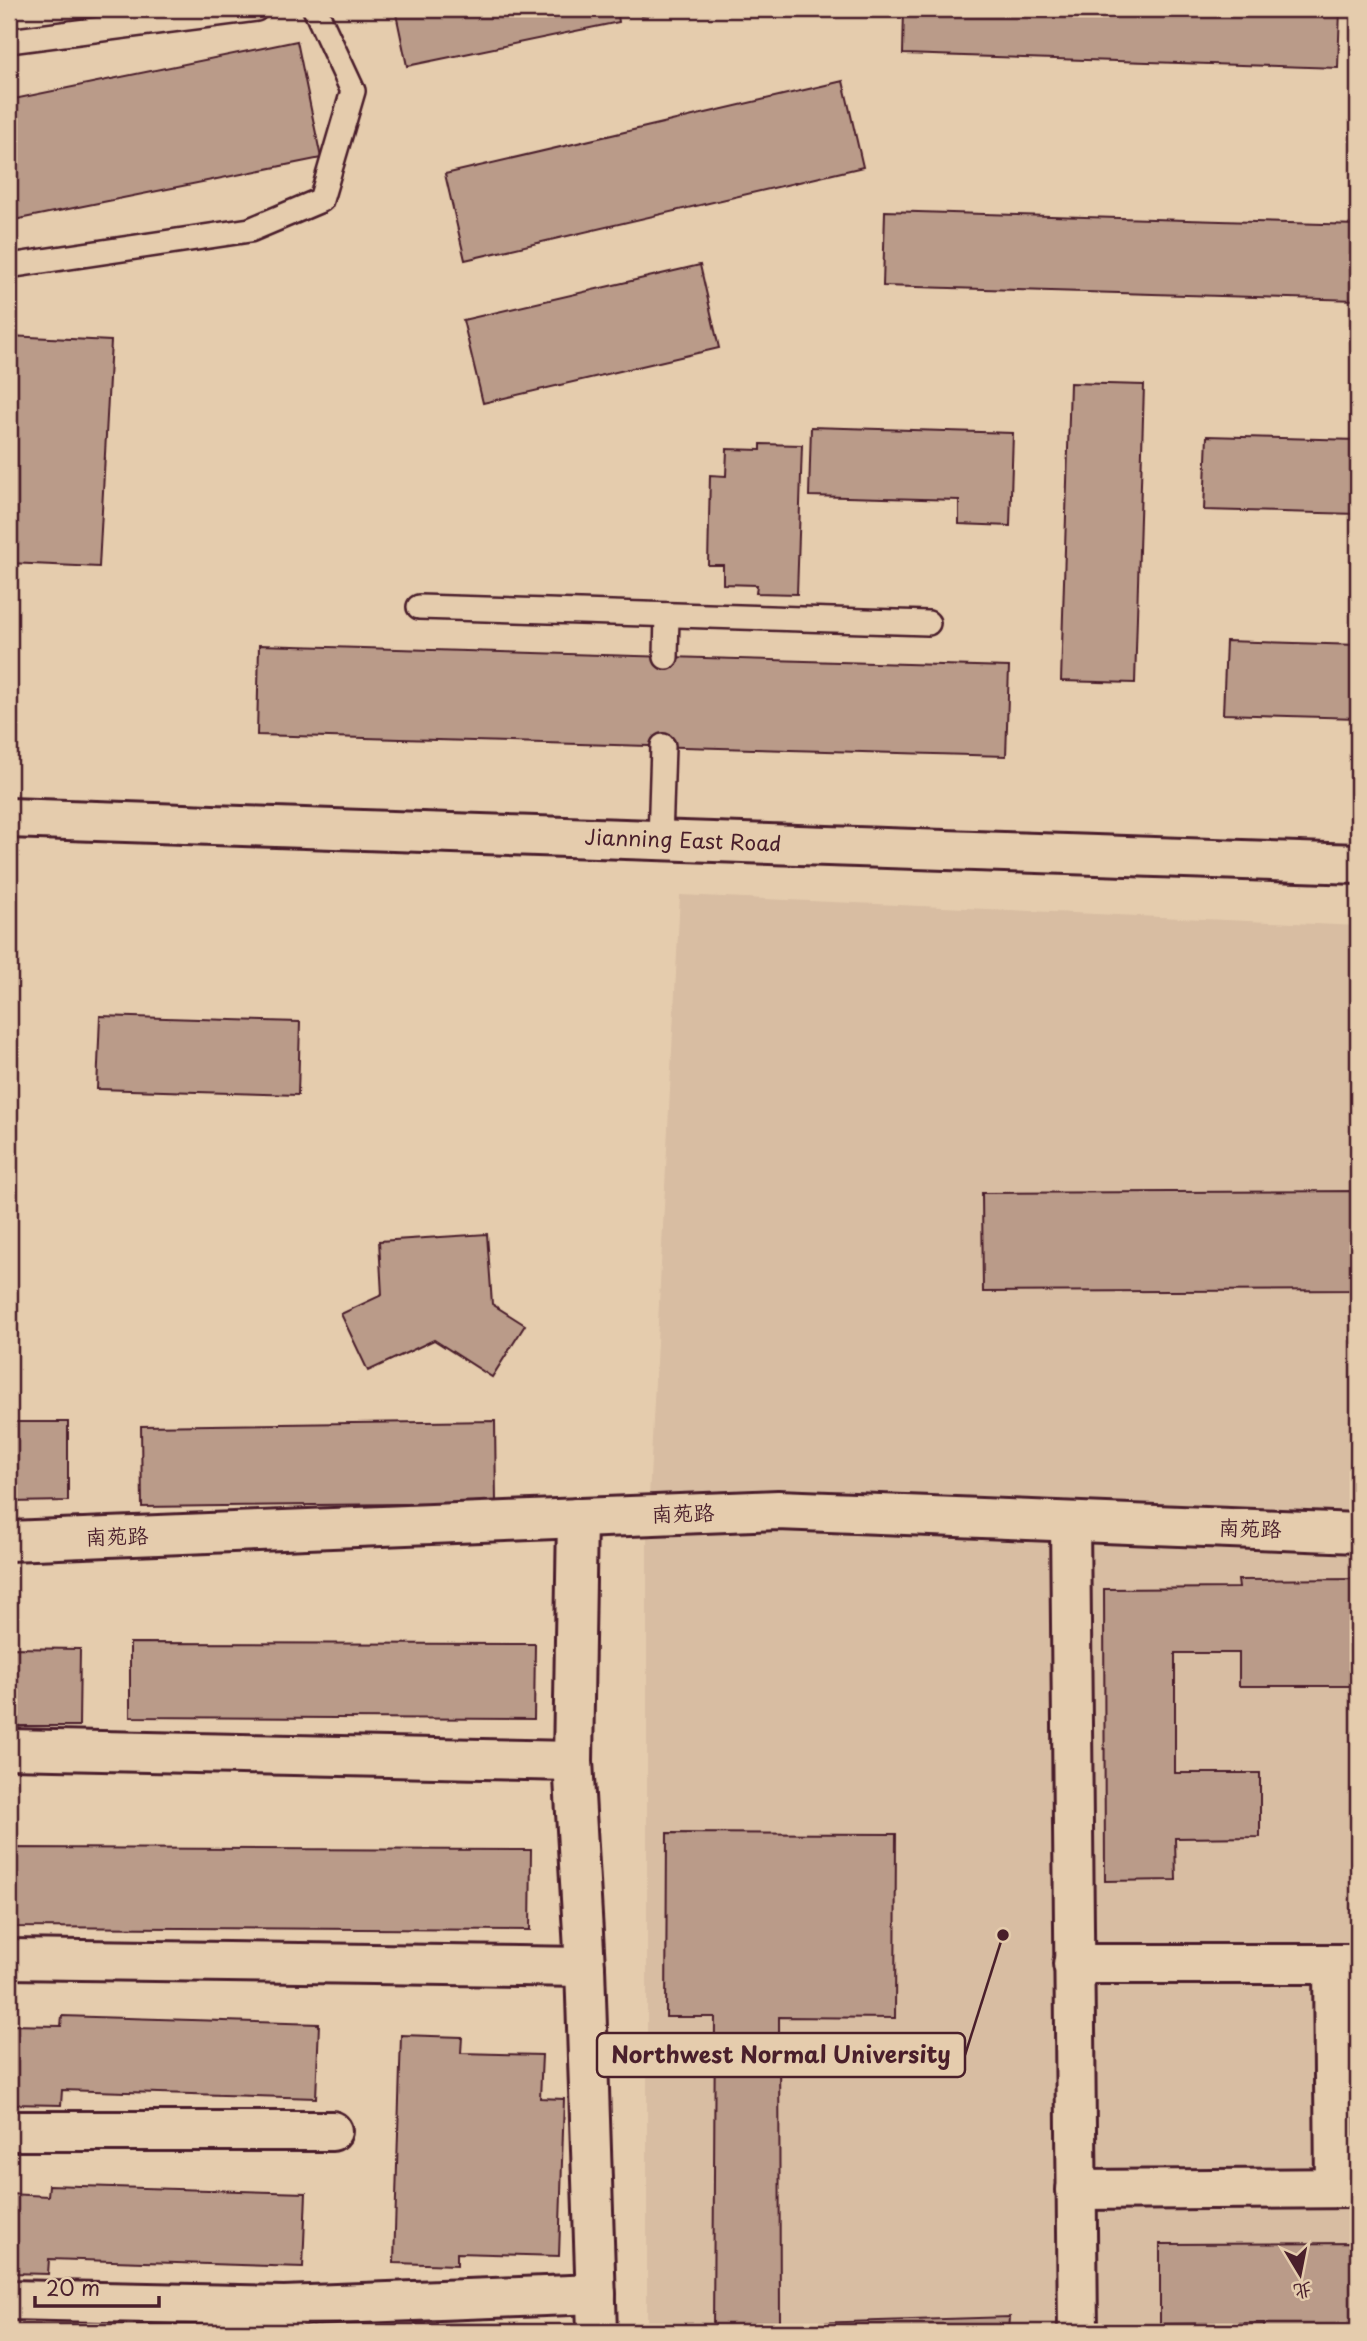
<svg xmlns="http://www.w3.org/2000/svg" width="1367" height="2341" font-family="'Playpen Sans','LXGW WenKai TC',sans-serif">
	<rect width="100%" height="100%" fill="#e5ccad"/>
	<filter id="ink" filterUnits="userSpaceOnUse"><feTurbulence type="fractalNoise" baseFrequency=".0143" numOctaves="2"/><feDisplacementMap in="SourceGraphic" scale="14" xChannelSelector="R" yChannelSelector="G"/><feConvolveMatrix kernelMatrix="1 2 1 2 8 2 1 2 1" color-interpolation-filters="sRGB"/></filter>
	<g filter="url(#ink)">
		<path fill="#d8bda2" d="M 680,895 L 1358,926 L 1358,2332 L 647,2332 L 647,1537 Z"/>
		<g fill="#ba9b89" stroke="#4a1f2b" stroke-width="2">
			<path d="M 395,9 L 617,9 L 619,22 L 407,66 Z"/>
			<path d="M 641,9 L 676,9 L 642,16 Z"/>
			<path d="M 904,9 L 1340,9 L 1338,68 L 903,54 Z"/>
			<path d="M 297,41 L 321,158 L 9,221 L 9,100 Z"/>
			<path d="M 843,81 L 863,167 L 465,260 L 445,174 Z"/>
			<path d="M 885,211 L 1358,225 L 1358,300 L 883,286 Z"/>
			<path d="M 700,265 L 719,348 L 483,403 L 463,320 Z"/>
			<path d="M 9,336 L 111,341 L 99,567 L 9,563 Z"/>
			<path d="M 1070,383 L 1144,385 L 1135,683 L 1061,681 Z"/>
			<path d="M 811,427 L 1013,433 L 1010,526 L 959,524 L 959,500 L 809,496 Z"/>
			<path d="M 1207,436 L 1358,440 L 1358,514 L 1204,510 Z"/>
			<path d="M 761,444 L 802,445 L 797,594 L 756,593 L 757,585 L 723,584 L 723,565 L 708,565 L 710,475 L 726,476 L 727,449 L 761,450 Z"/>
			<path d="M 1226,641 L 1358,645 L 1358,718 L 1223,714 Z"/>
			<path d="M 259,645 L 1009,667 L 1006,756 L 257,735 Z"/>
			<path d="M 100,1016 L 300,1022 L 298,1095 L 97,1089 Z"/>
			<path d="M 1358,1191 L 1358,1290 L 983,1292 L 982,1193 Z"/>
			<path d="M 487,1234 L 492,1304 L 525,1325 L 492,1377 L 434,1340 L 368,1371 L 341,1314 L 382,1295 L 379,1241 Z"/>
			<path d="M 495,1421 L 496,1503 L 142,1507 L 141,1426 Z"/>
			<path d="M 9,1422 L 68,1422 L 68,1501 L 9,1502 Z"/>
			<path d="M 1358,1579 L 1358,1686 L 1239,1686 L 1239,1653 L 1175,1653 L 1175,1773 L 1260,1773 L 1260,1837 L 1175,1838 L 1176,1880 L 1105,1881 L 1104,1589 L 1239,1588 L 1238,1580 Z"/>
			<path d="M 130,1643 L 535,1644 L 534,1719 L 130,1717 Z"/>
			<path d="M 9,1648 L 80,1649 L 79,1726 L 9,1726 Z"/>
			<path d="M 667,1833 L 896,1834 L 895,2018 L 779,2017 L 780,2324 L 1010,2317 L 1009,2332 L 713,2332 L 715,2017 L 666,2017 Z"/>
			<path d="M 9,1848 L 531,1850 L 530,1930 L 9,1927 Z"/>
			<path d="M 62,2016 L 319,2024 L 316,2098 L 62,2090 L 61,2105 L 9,2104 L 9,2025 L 61,2026 Z"/>
			<path d="M 401,2035 L 462,2037 L 461,2053 L 542,2055 L 540,2098 L 564,2099 L 559,2256 L 457,2253 L 457,2265 L 394,2263 Z"/>
			<path d="M 49,2185 L 306,2193 L 303,2267 L 49,2259 L 48,2274 L 9,2273 L 9,2194 L 48,2196 Z"/>
			<path d="M 1358,2243 L 1358,2332 L 1264,2332 L 1264,2323 L 1160,2324 L 1160,2244 Z"/>
			<path d="M 415,2323 L 586,2326 L 586,2332 L 415,2332 Z"/>
		</g>
		<g fill="none" stroke-linecap="round" stroke-linejoin="round">
			<defs>
				<g id="lane">
					<path d="M 9,41 L 256,9"/>
					<path d="M 9,266 L 250,230 L 321,200 L 353,91 L 315,9"/>
					<path d="M 419,607 L 928,623"/>
					<path d="M 666,657 L 667,615"/>
					<path d="M 660,840 L 663,746"/>
				</g>
				<g id="street">
					<path d="M 577,1518 L 573,1761 L 585,1967 L 597,2332"/>
					<path d="M 1070,1522 L 1078,2332"/>
					<path d="M 9,1541 L 778,1510 L 1358,1533"/>
					<path d="M 9,1749 L 573,1761"/>
					<path d="M 9,1959 L 585,1967"/>
					<path d="M 1073,1964 L 1358,1964"/>
					<path d="M 1333,1964 L 1335,2188"/>
					<path d="M 9,2131 L 332,2131"/>
					<path d="M 1076,2190 L 1358,2188"/>
					<path d="M 9,2300 L 284,2306 L 283,2330"/>
					<path d="M 284,2306 L 596,2294"/>
				</g>
				<path id="secondary" d="M 9,818 L 1358,864"/>
			</defs>
			<use href="#lane" stroke="#4a1f2b" stroke-width="28"/>
			<use href="#street" stroke="#4a1f2b" stroke-width="44"/>
			<use href="#secondary" stroke="#4a1f2b" stroke-width="44"/>
			<use href="#lane" stroke="#e5ccad" stroke-width="23"/>
			<use href="#street" stroke="#e5ccad" stroke-width="38"/>
			<use href="#secondary" stroke="#e5ccad" stroke-width="38"/>
		</g>
	</g>
	<g text-anchor="middle" stroke-width="5" stroke-linejoin="round" paint-order="stroke">
		<g font-size="21" fill="#4a1f2b" stroke="#e5ccad">
			<text transform="translate(683 841) rotate(2)" y="7">Jianning East Road</text>
			<text transform="translate(683 1514) rotate(-2)" y="7">南苑路</text>
			<text transform="translate(1250 1529) rotate(2)" y="7">南苑路</text>
			<text transform="translate(117 1537) rotate(-2)" y="7">南苑路</text>
		</g>
	</g>
	<path fill="none" stroke="#4a1f2b" stroke-width="2.5" d="M1003 1935L965 2055"/>
	<circle fill="#4a1f2b" stroke="#e5ccad" stroke-width="2.5" cx="1003" cy="1935" r="7"/>
	<rect fill="#e5ccad" stroke="#4a1f2b" stroke-width="2.5" x="597" y="2033" width="368" height="44" rx="7"/>
	<g font-size="23" text-anchor="middle" font-weight="bold" fill="#4a1f2b">
		<text x="781" y="2063">Northwest Normal University</text>
	</g>
	<rect width="1367" height="2341" fill="none" stroke="#e5ccad" stroke-width="35"/>
	<rect x="18" y="18" width="1332" height="2306" fill="none" stroke="#4a1f2b" stroke-width="2.5" filter="url(#ink)"/>
	<g transform="translate(1300 2274) rotate(170)" stroke="#e5ccad" stroke-width="5" paint-order="stroke">
	<path d="M0-5L12 26L0 18L-12 26Z" fill="#4a1f2b"/>
	<text y="-10" font-size="19" font-weight="bold" text-anchor="middle" fill="#4a1f2b">北</text>
	</g>
	<path d="M35 2296v10h124v-10" fill="none" stroke="#4a1f2b" stroke-width="3.5"/>
	<text x="46" y="2296" font-size="21" fill="#4a1f2b" stroke="#e5ccad" stroke-width="5" paint-order="stroke">20 m</text>
</svg>
